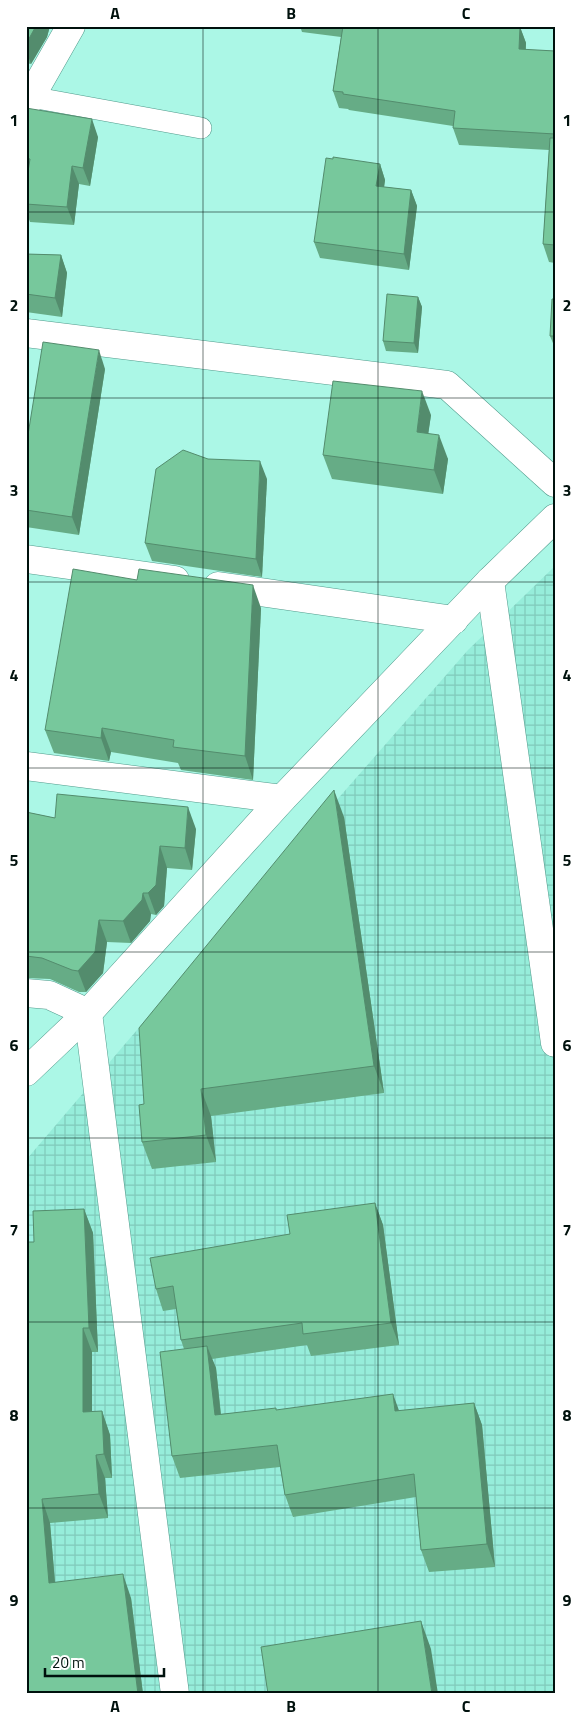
<svg xmlns="http://www.w3.org/2000/svg" width="581" height="1720" font-family="'Titillium Web',sans-serif">
	<defs>
		<pattern id="industrial-grid" width="8" height="8" patternUnits="userSpaceOnUse" patternTransform="scale(1.25)"><rect width="8" height="8" fill="#96edda"/><path d="M0 4h8M4 0v8" fill="none" stroke="#80caba"/></pattern>
	</defs>
	<rect width="100%" height="100%" fill="#abf7e6"/>
	<path fill="url(#industrial-grid)" d="M 555,566 L 555,1694 L 26,1694 L 26,1160 L 195,962 L 468,650 Z"/>
	<g fill="none" stroke-linecap="round" stroke-linejoin="round">
		<defs>
			<path id="lane" d="M 31,97 L 201,128"/>
			<g id="street">
				<path d="M 26,105 L 71,26"/>
				<path d="M 26,333 L 447,385 L 555,483"/>
				<path d="M 26,559 L 175,580"/>
				<path d="M 490,581 L 555,1043"/>
				<path d="M 218,586 L 454,620"/>
				<path d="M 26,766 L 282,799"/>
				<path d="M 26,993 L 49,995 L 88,1013 L 175,1694"/>
				<path d="M 26,1072 L 88,1013 L 282,799 L 490,581 L 555,518"/>
			</g>
		</defs>
		<use href="#lane" stroke="#519b8c" stroke-width="22"/>
		<use href="#street" stroke="#519b8c" stroke-width="29"/>
		<use href="#lane" stroke="#fff" stroke-width="21"/>
		<use href="#street" stroke="#fff" stroke-width="28"/>
	</g>
	<g fill="#66ac86">
		<path d="M 26,26 L 50,26 L 47,37 L 31,64 L 26,63 Z"/>
		<path d="M 300,26 L 504,26 L 520,27 L 526,43 L 526,50 L 555,51 L 555,263 L 549,262 L 543,244 L 549,150 L 459,145 L 453,128 L 453,126 L 349,110 L 348,109 L 339,108 L 333,91 L 341,37 L 302,32 Z"/>
		<path d="M 26,108 L 98,137 L 90,186 L 79,184 L 74,225 L 30,222 L 26,211 L 26,184 L 27,176 L 26,175 Z"/>
		<path d="M 380,164 L 385,180 L 384,187 L 411,190 L 417,206 L 409,270 L 320,258 L 314,242 Z"/>
		<path d="M 26,254 L 61,255 L 67,273 L 62,317 L 26,312 Z"/>
		<path d="M 418,297 L 422,307 L 418,353 L 386,351 L 383,341 Z"/>
		<path d="M 555,299 L 555,348 L 550,336 Z"/>
		<path d="M 105,369 L 79,535 L 26,527 L 26,447 Z"/>
		<path d="M 431,415 L 428,434 L 448,459 L 443,494 L 332,479 L 323,455 Z"/>
		<path d="M 267,479 L 262,577 L 152,561 L 145,543 Z"/>
		<path d="M 261,608 L 253,780 L 181,770 L 178,763 L 111,752 L 109,761 L 54,753 L 45,730 Z"/>
		<path d="M 26,812 L 55,818 L 196,829 L 192,870 L 167,868 L 164,906 L 156,915 L 151,914 L 150,921 L 131,943 L 107,942 L 103,973 L 86,992 L 79,992 L 50,979 L 26,978 Z"/>
		<path d="M 344,817 L 384,1093 L 211,1116 L 216,1162 L 152,1169 L 142,1142 L 144,1104 Z"/>
		<path d="M 375,1203 L 383,1225 L 399,1345 L 311,1356 L 307,1345 L 212,1359 L 216,1368 L 221,1414 L 277,1410 L 399,1411 L 474,1403 L 482,1425 L 495,1567 L 429,1572 L 421,1550 L 416,1497 L 293,1517 L 285,1495 L 280,1467 L 180,1478 L 172,1456 L 184,1349 L 181,1340 L 176,1309 L 163,1311 L 156,1289 L 290,1234 Z"/>
		<path d="M 84,1209 L 93,1233 L 98,1352 L 92,1352 L 92,1412 L 102,1411 L 110,1435 L 112,1478 L 105,1478 L 108,1518 L 50,1523 L 55,1582 L 131,1598 L 143,1694 L 26,1694 L 34,1242 Z"/>
	</g>
	<g fill="#538c6d">
		<path d="M 36,26 L 50,26 L 47,37 L 31,64 L 26,50 L 26,44 Z"/>
		<path d="M 520,27 L 526,43 L 524,66 L 519,49 Z"/>
		<path d="M 92,119 L 98,137 L 90,186 L 83,168 Z"/>
		<path d="M 380,164 L 385,180 L 382,202 L 376,186 Z"/>
		<path d="M 72,166 L 79,184 L 74,225 L 67,207 Z"/>
		<path d="M 411,190 L 417,206 L 409,270 L 404,254 Z"/>
		<path d="M 61,255 L 67,273 L 62,317 L 55,298 Z"/>
		<path d="M 418,297 L 422,307 L 418,353 L 414,343 Z"/>
		<path d="M 99,350 L 105,369 L 79,535 L 72,517 Z"/>
		<path d="M 422,391 L 431,415 L 425,456 L 417,432 Z"/>
		<path d="M 439,435 L 448,459 L 443,494 L 434,470 Z"/>
		<path d="M 260,461 L 267,479 L 262,577 L 256,559 Z"/>
		<path d="M 253,585 L 261,608 L 253,780 L 245,756 Z"/>
		<path d="M 102,728 L 111,752 L 109,761 L 101,738 Z"/>
		<path d="M 334,790 L 344,817 L 384,1093 L 374,1066 Z"/>
		<path d="M 188,807 L 196,829 L 192,870 L 185,848 Z"/>
		<path d="M 160,846 L 167,868 L 164,906 L 156,915 L 148,893 Z"/>
		<path d="M 143,893 L 151,914 L 150,921 L 131,943 L 123,921 Z"/>
		<path d="M 99,920 L 107,942 L 103,973 L 86,992 L 78,971 Z"/>
		<path d="M 201,1089 L 211,1116 L 216,1162 L 206,1135 Z"/>
		<path d="M 375,1203 L 383,1225 L 399,1345 L 391,1323 Z"/>
		<path d="M 84,1209 L 93,1233 L 98,1352 L 89,1328 Z"/>
		<path d="M 83,1328 L 92,1352 L 92,1436 L 83,1412 Z"/>
		<path d="M 207,1346 L 216,1368 L 223,1437 L 215,1415 Z"/>
		<path d="M 393,1394 L 401,1416 L 395,1411 Z"/>
		<path d="M 474,1403 L 482,1425 L 495,1567 L 487,1544 Z"/>
		<path d="M 102,1411 L 110,1435 L 112,1478 L 104,1454 Z"/>
		<path d="M 96,1455 L 105,1478 L 108,1518 L 99,1494 Z"/>
		<path d="M 42,1499 L 50,1523 L 57,1607 L 49,1583 Z"/>
		<path d="M 123,1574 L 131,1598 L 143,1694 L 138,1694 Z"/>
		<path d="M 421,1621 L 431,1649 L 438,1694 L 432,1694 Z"/>
	</g>
	<g fill="#77c89c" stroke="#538c6d">
		<path d="M 26,26 L 36,26 L 26,44 Z"/>
		<path d="M 343,26 L 504,26 L 520,27 L 519,49 L 555,51 L 555,134 L 453,128 L 455,111 L 343,94 L 343,92 L 333,91 Z"/>
		<path d="M 26,108 L 92,119 L 83,168 L 72,166 L 67,207 L 26,204 L 26,184 L 30,159 L 26,158 Z"/>
		<path d="M 550,138 L 555,138 L 555,245 L 543,244 Z"/>
		<path d="M 333,157 L 380,164 L 376,186 L 411,190 L 404,254 L 314,242 L 326,158 L 333,159 Z"/>
		<path d="M 26,254 L 61,255 L 55,298 L 26,294 Z"/>
		<path d="M 387,294 L 418,297 L 414,343 L 383,341 Z"/>
		<path d="M 552,299 L 555,299 L 555,336 L 550,336 Z"/>
		<path d="M 43,342 L 99,350 L 72,517 L 26,510 L 26,447 Z"/>
		<path d="M 333,381 L 422,391 L 417,432 L 439,435 L 434,470 L 323,455 Z"/>
		<path d="M 183,450 L 208,459 L 260,461 L 256,559 L 145,543 L 156,469 Z"/>
		<path d="M 73,569 L 137,580 L 139,569 L 253,585 L 245,756 L 173,747 L 174,740 L 102,728 L 101,738 L 45,730 Z"/>
		<path d="M 334,790 L 374,1066 L 201,1089 L 206,1135 L 142,1142 L 139,1105 L 144,1104 L 139,1028 Z"/>
		<path d="M 57,794 L 188,807 L 185,848 L 160,846 L 156,885 L 148,893 L 143,893 L 142,900 L 123,921 L 99,920 L 95,952 L 78,971 L 72,970 L 42,958 L 26,956 L 26,812 L 55,818 Z"/>
		<path d="M 375,1203 L 391,1323 L 303,1334 L 302,1323 L 181,1340 L 173,1286 L 156,1289 L 150,1258 L 290,1234 L 287,1215 Z"/>
		<path d="M 84,1209 L 89,1328 L 83,1328 L 83,1412 L 102,1411 L 104,1454 L 96,1455 L 99,1494 L 42,1499 L 49,1583 L 123,1574 L 138,1694 L 26,1694 L 26,1242 L 34,1242 L 33,1211 Z"/>
		<path d="M 207,1346 L 215,1415 L 276,1408 L 276,1410 L 393,1394 L 395,1411 L 474,1403 L 487,1544 L 421,1550 L 414,1474 L 285,1495 L 277,1445 L 172,1456 L 160,1352 Z"/>
		<path d="M 421,1621 L 432,1694 L 268,1694 L 261,1647 Z"/>
	</g>
	<path fill="none" stroke="#00110d" stroke-width="1" stroke-opacity="0.55" d="M 203,26 L 203,1694M 378,26 L 378,1694M 26,212 L 555,212M 26,398 L 555,398M 26,582 L 555,582M 26,768 L 555,768M 26,952 L 555,952M 26,1138 L 555,1138M 26,1322 L 555,1322M 26,1508 L 555,1508"/>
	<rect width="581" height="1720" fill="none" stroke="#ffffff" stroke-width="55"/>
	<path d="M45 1668v8h119v-8" fill="none" stroke="#00110d" stroke-width="2.5"/>
	<text x="52" y="1668" font-size="15" fill="#00110d" stroke="#ffffff" stroke-width="4" paint-order="stroke">20 m</text>
	<rect x="28" y="28" width="526" height="1664" fill="none" stroke="#00110d" stroke-width="2"/>
	<g font-size="16" text-anchor="middle" font-weight="bold" fill="#00110d">
		<text x="115" y="19">A</text>
		<text x="291" y="19">B</text>
		<text x="466" y="19">C</text>
		<text x="14" y="126">1</text>
		<text x="567" y="126">1</text>
		<text x="14" y="311">2</text>
		<text x="567" y="311">2</text>
		<text x="14" y="496">3</text>
		<text x="567" y="496">3</text>
		<text x="14" y="681">4</text>
		<text x="567" y="681">4</text>
		<text x="14" y="866">5</text>
		<text x="567" y="866">5</text>
		<text x="14" y="1051">6</text>
		<text x="567" y="1051">6</text>
		<text x="14" y="1236">7</text>
		<text x="567" y="1236">7</text>
		<text x="14" y="1421">8</text>
		<text x="567" y="1421">8</text>
		<text x="14" y="1606">9</text>
		<text x="567" y="1606">9</text>
		<text x="115" y="1712">A</text>
		<text x="291" y="1712">B</text>
		<text x="466" y="1712">C</text>
	</g>
</svg>
